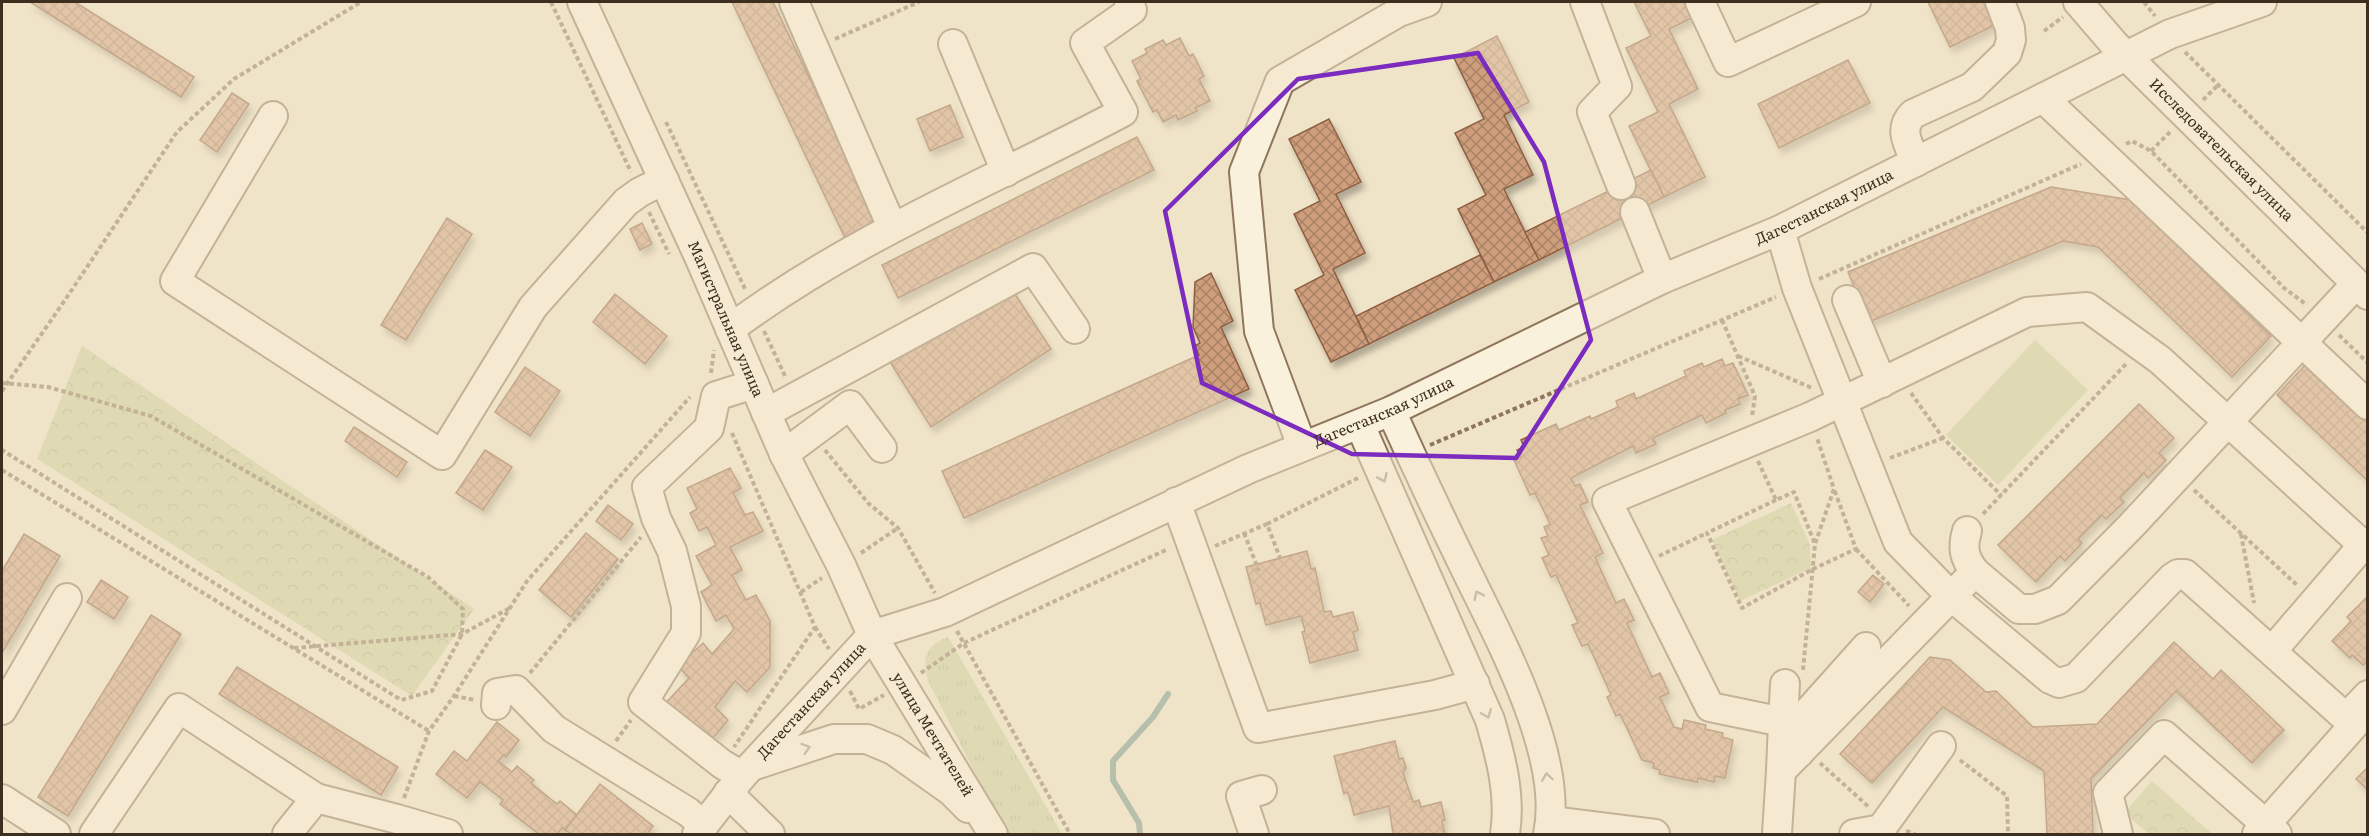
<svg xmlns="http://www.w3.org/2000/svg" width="2369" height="836" font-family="Literata,serif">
	<defs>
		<pattern id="grass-tufts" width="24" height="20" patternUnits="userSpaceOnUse" patternTransform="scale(1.5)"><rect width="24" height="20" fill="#c9cf9b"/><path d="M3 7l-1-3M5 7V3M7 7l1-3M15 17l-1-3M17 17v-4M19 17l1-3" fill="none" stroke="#aeb285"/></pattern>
		<pattern id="forest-crowns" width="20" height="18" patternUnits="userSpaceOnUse" patternTransform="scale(1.5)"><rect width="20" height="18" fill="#c9cf9b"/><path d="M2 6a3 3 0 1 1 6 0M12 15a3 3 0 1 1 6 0" fill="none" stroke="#aeb285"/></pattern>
		<pattern id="building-cross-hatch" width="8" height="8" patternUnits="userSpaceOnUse" patternTransform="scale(1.5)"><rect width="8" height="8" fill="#cf9f7d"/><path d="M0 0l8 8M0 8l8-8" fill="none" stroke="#a98266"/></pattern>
		<filter id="shadow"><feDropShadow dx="3.5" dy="6" stdDeviation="3" flood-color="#0004"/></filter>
	</defs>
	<rect width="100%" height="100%" fill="#f0e4c8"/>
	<path fill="url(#grass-tufts)" d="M 948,637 L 1062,834 L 1006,834 L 928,681 C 922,658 925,646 948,637 Z"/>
	<g fill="url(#forest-crowns)">
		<path d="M 82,346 L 474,609 L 412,696 L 37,459 Z"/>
		<path d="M 1791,503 L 1810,545 L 1811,568 L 1740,601 L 1712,540 Z"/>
		<path d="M 2152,781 L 2211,833 L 2209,834 L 2149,834 L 2124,813 Z"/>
	</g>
	<path fill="#c9cf9b" d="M 2035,340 L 2088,390 L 1998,485 L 1946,435 Z"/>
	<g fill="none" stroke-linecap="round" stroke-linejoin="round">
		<path stroke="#6f938a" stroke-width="6" d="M 1140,834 L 1139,823 L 1113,780 L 1113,761 L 1153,717 L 1168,694"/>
	</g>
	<g fill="url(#building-cross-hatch)" stroke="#8d5f41" stroke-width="1.5" filter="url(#shadow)">
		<path d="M 30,2 L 75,2 L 194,77 L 181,97 Z"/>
		<path d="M 732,2 L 773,2 L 879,224 L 846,240 Z"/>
		<path d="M 1634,2 L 1684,2 L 1692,18 L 1669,29 L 1698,89 L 1669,104 L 1705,177 L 1664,197 L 1629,126 L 1658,112 L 1626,48 L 1651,36 Z"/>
		<path d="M 1928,2 L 1984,2 L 1995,25 L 1950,47 Z"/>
		<path d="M 1497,36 L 1529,102 L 1504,115 L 1533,175 L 1504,189 L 1539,260 L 1494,282 L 1458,209 L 1486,195 L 1455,133 L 1484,119 L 1454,58 Z"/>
		<path d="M 1180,38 L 1189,56 L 1193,54 L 1204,76 L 1199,79 L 1210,101 L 1195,108 L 1197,111 L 1178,120 L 1176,115 L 1163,122 L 1157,110 L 1153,112 L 1137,81 L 1141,79 L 1132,61 L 1147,53 L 1145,49 L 1163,40 L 1166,45 Z"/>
		<path d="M 1848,60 L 1870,103 L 1779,148 L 1758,104 Z"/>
		<path d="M 232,93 L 249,104 L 217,152 L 200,140 Z"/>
		<path d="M 950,105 L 963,137 L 930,151 L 917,119 Z"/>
		<path d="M 1329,119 L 1361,182 L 1336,194 L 1365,253 L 1333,269 L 1369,344 L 1331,362 L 1295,290 L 1324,275 L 1294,214 L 1320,201 L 1289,139 Z"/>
		<path d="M 1137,137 L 1154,170 L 898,298 L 882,265 Z"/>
		<path d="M 1651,170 L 1664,197 L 1539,260 L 1525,232 Z"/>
		<path d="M 2051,187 L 2131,200 L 2271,336 L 2232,377 L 2098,247 L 2063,241 L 1869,322 L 1848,272 Z"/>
		<path d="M 447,218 L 472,234 L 406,340 L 381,325 Z"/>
		<path d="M 642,223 L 652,244 L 640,250 L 630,229 Z"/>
		<path d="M 1480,255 L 1494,282 L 1369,344 L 1356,316 Z"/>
		<path d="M 1211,273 L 1233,321 L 1221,327 L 1249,389 L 964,518 L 942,471 L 1199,355 L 1195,346 L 1200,343 L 1193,327 L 1195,282 Z"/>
		<path d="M 1009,285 L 1051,349 L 931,427 L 890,362 Z"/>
		<path d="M 615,294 L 667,336 L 645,364 L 593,322 Z"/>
		<path d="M 1722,359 L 1725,366 L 1733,363 L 1748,395 L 1738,399 L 1740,404 L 1725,410 L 1726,413 L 1706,423 L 1702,415 L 1653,438 L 1656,444 L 1636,453 L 1633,446 L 1571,478 L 1575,486 L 1580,484 L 1588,502 L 1580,505 L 1603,553 L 1595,557 L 1616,603 L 1624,599 L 1634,620 L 1627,623 L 1652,677 L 1660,673 L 1669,693 L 1660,697 L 1674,727 L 1682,729 L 1684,720 L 1706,725 L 1705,729 L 1723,733 L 1722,737 L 1733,740 L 1725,778 L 1715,776 L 1714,782 L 1698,778 L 1697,782 L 1659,774 L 1660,770 L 1653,768 L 1654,763 L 1642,760 L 1620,714 L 1616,716 L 1607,697 L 1611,695 L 1588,644 L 1582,646 L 1572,625 L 1578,623 L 1556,575 L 1551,577 L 1542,558 L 1549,555 L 1541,538 L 1548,536 L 1544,527 L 1550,524 L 1535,493 L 1530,495 L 1514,460 L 1521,457 L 1517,450 L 1524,447 L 1521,440 L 1556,424 L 1559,430 L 1590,416 L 1591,419 L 1618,407 L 1616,401 L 1634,393 L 1636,399 L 1686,376 L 1684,371 L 1702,363 L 1704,367 Z"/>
		<path d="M 2306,364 L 2368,422 L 2368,481 L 2277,395 Z"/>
		<path d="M 525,367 L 560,391 L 530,436 L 495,412 Z"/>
		<path d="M 2139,404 L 2174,438 L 2159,453 L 2166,460 L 2148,478 L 2144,473 L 2120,498 L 2124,502 L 2106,519 L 2102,515 L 2078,539 L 2082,543 L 2065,561 L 2060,556 L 2036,582 L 1998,545 Z"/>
		<path d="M 354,427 L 407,462 L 397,477 L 345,441 Z"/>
		<path d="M 485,450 L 512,467 L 483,510 L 456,493 Z"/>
		<path d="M 730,468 L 741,488 L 733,493 L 745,515 L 753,512 L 763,531 L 730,547 L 742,570 L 732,575 L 746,600 L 756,595 L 770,621 L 770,667 L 747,692 L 735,681 L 715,707 L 728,720 L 706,746 L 662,707 L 689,678 L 678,666 L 703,643 L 712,654 L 734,629 L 726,615 L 716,621 L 701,592 L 712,585 L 696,556 L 716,545 L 707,527 L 699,531 L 690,513 L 697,509 L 687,488 Z"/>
		<path d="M 608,505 L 633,524 L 621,540 L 596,521 Z"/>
		<path d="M 586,533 L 618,559 L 571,617 L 539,590 Z"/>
		<path d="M 24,534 L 60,556 L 2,653 L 2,571 Z"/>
		<path d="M 1307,551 L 1311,569 L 1315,568 L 1324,612 L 1331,611 L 1333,617 L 1353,612 L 1358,630 L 1353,632 L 1358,650 L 1310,663 L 1302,632 L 1305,631 L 1301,616 L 1266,625 L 1260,603 L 1256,604 L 1246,567 Z"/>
		<path d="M 1873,575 L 1884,584 L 1870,602 L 1858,592 Z"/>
		<path d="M 101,580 L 128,597 L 114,619 L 87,602 Z"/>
		<path d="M 2368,596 L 2368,660 L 2363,665 L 2352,655 L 2350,658 L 2332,641 L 2351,621 L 2347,617 Z"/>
		<path d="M 151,615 L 181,634 L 68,816 L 38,797 Z"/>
		<path d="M 2174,642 L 2213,679 L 2221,670 L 2284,730 L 2252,763 L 2176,691 L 2091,779 L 2093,834 L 2047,834 L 2044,771 L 1943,707 L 1872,783 L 1840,754 L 1930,657 L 1950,660 L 1986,692 L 1996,691 L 2033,727 L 2097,724 Z"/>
		<path d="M 237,667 L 398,767 L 381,795 L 219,694 Z"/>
		<path d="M 497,722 L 519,740 L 506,757 L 504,755 L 498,761 L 512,772 L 517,766 L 534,780 L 531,783 L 557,804 L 560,801 L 577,815 L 565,830 L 562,828 L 557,834 L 539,834 L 500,804 L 503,800 L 480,782 L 467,798 L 436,774 L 454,751 L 467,761 Z"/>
		<path d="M 1395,741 L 1399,759 L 1403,758 L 1406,768 L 1403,773 L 1413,802 L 1419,800 L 1421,807 L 1441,802 L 1445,820 L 1442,821 L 1445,834 L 1393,834 L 1389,806 L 1354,815 L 1348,792 L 1344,794 L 1334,756 Z"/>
		<path d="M 2368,767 L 2368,790 L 2356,779 Z"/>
		<path d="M 600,784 L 653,826 L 647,834 L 571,834 L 565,830 Z"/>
	</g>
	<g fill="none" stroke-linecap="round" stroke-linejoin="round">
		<defs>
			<g id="minor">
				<path id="s1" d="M 582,2 L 700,259 L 784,454 L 841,565 L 872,635 L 993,834"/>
				<path d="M 794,2 L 892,227"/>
				<path d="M 1585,2 L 1617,86 L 1592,112 L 1621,185"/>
				<path d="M 1700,2 L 1728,62 L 1856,2"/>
				<path id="s2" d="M 2078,2 L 2115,45 L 2368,295"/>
				<path d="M 953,44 L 1006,172"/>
				<path d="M 2043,98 L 2368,405"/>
				<path d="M 273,116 L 175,281 L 442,455 L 533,307 L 626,202 L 640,192 L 664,180"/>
				<path d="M 1916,162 C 1908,144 1898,129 1913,114 L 1972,87 L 2007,53 L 2011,40 L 2010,28 L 2000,2"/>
				<path d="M 1635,212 L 1662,279"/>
				<path d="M 1780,230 L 1797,288 L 1898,542 L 1952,597 L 2050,679 L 2059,683 L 2076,678 L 2172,578 L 2178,574 L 2185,574 L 2354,725 L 2257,834"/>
				<path d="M 1847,300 L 1882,383"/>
				<path d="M 730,329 C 850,239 991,182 1123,112 L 1085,43 L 1132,10 L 1129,2"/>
				<path d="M 1391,411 C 1414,462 1438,513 1463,564 C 1497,635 1565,755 1548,834"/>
				<path d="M 766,413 L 1033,268 L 1075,329"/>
				<path d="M 1360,425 L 1490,720 C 1501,758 1511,795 1505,834"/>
				<path d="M 1302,446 L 1259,331 L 1244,172 L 1280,81 L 1399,12 L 1427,2"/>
				<path d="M 784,454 L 850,405 L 882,448"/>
				<path d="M 1176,502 L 1258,728 L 1435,695 L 1475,684"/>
				<path d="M 1967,531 C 1962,548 1964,558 1975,572"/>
				<path d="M 496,705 L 497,693 L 516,690 L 554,729 L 688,812 L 704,825"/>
				<path d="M 2,710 L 67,598"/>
				<path d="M 2346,718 L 2368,695"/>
				<path d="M 1783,722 L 1785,684"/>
				<path d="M 1799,753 L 1799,727 L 1806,714 L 1866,647"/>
				<path d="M 755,765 L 834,739 L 867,739 L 893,750 L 951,791 L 968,808"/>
				<path d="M 1781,771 L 1783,722 L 1710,707 L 1607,501 L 1810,417 L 2027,312 L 2087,307 L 2160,360 L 2363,545 L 2272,651"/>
				<path d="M 742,776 L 722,764 L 643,702 L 686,633 L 686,606 L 672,551 L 656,518 L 647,487 L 709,428 L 716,396 L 754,384"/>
				<path d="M 728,793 L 770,834"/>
				<path d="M 2,799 L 56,834"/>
				<path d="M 1551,821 L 1655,834"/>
				<path d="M 1777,833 L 1781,771 L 1975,572 L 2019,609 L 2035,609 L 2058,600 L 2131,526 L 2356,284"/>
				<path d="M 94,834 L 179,708 L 316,798 L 397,819 L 448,834"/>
				<path d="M 287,834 L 316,798"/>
				<path id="s3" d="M 697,834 L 742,776 L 872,635 L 945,612 L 1248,469 L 1391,411 L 1662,279 L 1780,230 L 2170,34 L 2262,2"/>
				<path d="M 1254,834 L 1241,796 L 1262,790"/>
				<path d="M 1854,834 L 1881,829 L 1941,746"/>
				<path d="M 2118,834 L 2108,793 L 2164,735 L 2277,834"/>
			</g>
		</defs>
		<use href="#minor" stroke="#8d765c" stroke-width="32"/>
		<g stroke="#8d765c" stroke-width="4" stroke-dasharray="4.5 3" stroke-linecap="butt">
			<path d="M 551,2 L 631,172"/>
			<path d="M 2144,2 L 2155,16"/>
			<path d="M 2044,31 L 2063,17"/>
			<path d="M 835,39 L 919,2"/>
			<path d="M 2185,52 L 2368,233"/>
			<path d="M 2203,100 L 2218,85"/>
			<path d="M 666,122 L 746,291"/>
			<path d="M 2126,144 L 2132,141 L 2151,151 L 2284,288 L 2307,305"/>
			<path d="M 2151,151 L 2170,132"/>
			<path d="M 649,212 L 669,254"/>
			<path d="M 1819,279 L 2081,164"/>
			<path d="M 1722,320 L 1755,396 L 1752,417"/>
			<path d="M 764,331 L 785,376"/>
			<path d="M 2339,335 L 2368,363"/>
			<path d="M 1738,356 L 1812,388"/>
			<path d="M 711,373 L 714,350"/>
			<path d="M 2,383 L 48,387 L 151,416 L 428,577 L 463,609 L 462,634 L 432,691 L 401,700 L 2,450"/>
			<path d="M 2,391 L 63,303 L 177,132 L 234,79 L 361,2"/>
			<path d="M 1911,393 L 1943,438 L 2001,495"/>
			<path d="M 732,433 L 815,627 L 734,747"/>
			<path d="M 1430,445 L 1776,297"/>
			<path d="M 825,450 L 868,503 L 898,528 L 935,593"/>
			<path d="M 1890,458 L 1943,438"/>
			<path d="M 1758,461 L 1776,500 L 1794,492 L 1815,544"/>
			<path d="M 2,470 L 429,731"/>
			<path d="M 2194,490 L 2298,586"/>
			<path d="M 1776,500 L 1707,533 L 1742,608 L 1813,569 L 1856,549 L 1834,489"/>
			<path d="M 1983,514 L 2127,363"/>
			<path d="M 1267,524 L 1358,478"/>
			<path d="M 1244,533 L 1259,571"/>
			<path d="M 2241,534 L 2254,603"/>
			<path d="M 1215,546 L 1267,524 L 1280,558"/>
			<path d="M 1856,549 L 1909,606"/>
			<path d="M 861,553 L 898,528"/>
			<path d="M 1659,556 L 1707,533"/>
			<path d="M 801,592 L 822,578"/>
			<path d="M 815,627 L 829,649"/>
			<path d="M 957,631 L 1070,834"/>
			<path d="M 294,648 L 462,634 L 510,608"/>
			<path d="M 1803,670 L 1815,544 L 1834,489 L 1817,438"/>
			<path d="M 530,673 L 641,537"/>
			<path d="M 921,673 L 964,643 L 1168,549"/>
			<path d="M 850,691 L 859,709 L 884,695"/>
			<path d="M 454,696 L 475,700"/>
			<path d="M 616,741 L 631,720"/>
			<path d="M 1960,760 L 2007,796 L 2008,834"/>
			<path d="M 1820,763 L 1870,808"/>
			<path d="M 404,798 L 429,731 L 454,696 L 527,581 L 690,397"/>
			<path d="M 1906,831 L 1915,834"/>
		</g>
		<use href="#minor" stroke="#faf1dc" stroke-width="28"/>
	</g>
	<defs><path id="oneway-chevron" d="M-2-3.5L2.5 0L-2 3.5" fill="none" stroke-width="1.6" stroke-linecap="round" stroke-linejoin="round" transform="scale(1.5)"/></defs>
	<g stroke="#9c907e">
		<use href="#oneway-chevron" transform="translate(1383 478) rotate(66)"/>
		<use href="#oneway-chevron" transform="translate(1478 595) rotate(-116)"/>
		<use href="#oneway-chevron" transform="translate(1487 714) rotate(68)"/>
		<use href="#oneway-chevron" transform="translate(806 748) rotate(-18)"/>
		<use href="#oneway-chevron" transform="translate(1547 777) rotate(-98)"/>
	</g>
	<path d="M0 0H2369V836H0ZM 1478,53 L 1544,162 L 1591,340 L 1516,458 L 1352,454 L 1202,383 L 1165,211 L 1298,79 Z" fill="#f0e4c8" fill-opacity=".55" fill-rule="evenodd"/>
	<path fill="none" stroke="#7b2cbf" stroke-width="4.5" stroke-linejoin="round" d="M 1478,53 L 1544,162 L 1591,340 L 1516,458 L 1352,454 L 1202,383 L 1165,211 L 1298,79 Z"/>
	<g text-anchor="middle" stroke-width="5" stroke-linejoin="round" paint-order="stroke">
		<g font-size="15" fill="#3d2e20" stroke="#f7eed8">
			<text dy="5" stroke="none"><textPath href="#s2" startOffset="206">Исследовательская улица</textPath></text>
			<text dy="5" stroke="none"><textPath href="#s3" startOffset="1310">Дагестанская улица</textPath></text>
			<text dy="5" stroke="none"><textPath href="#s1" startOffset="348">Магистральная улица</textPath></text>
			<text dy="5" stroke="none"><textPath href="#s3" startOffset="824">Дагестанская улица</textPath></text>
			<text dy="5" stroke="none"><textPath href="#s3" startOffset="176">Дагестанская улица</textPath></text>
			<text dy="5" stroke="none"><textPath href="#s1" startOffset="813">улица Мечтателей</textPath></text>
		</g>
	</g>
	<rect width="2369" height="836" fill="none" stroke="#3d2e20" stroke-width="6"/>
</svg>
